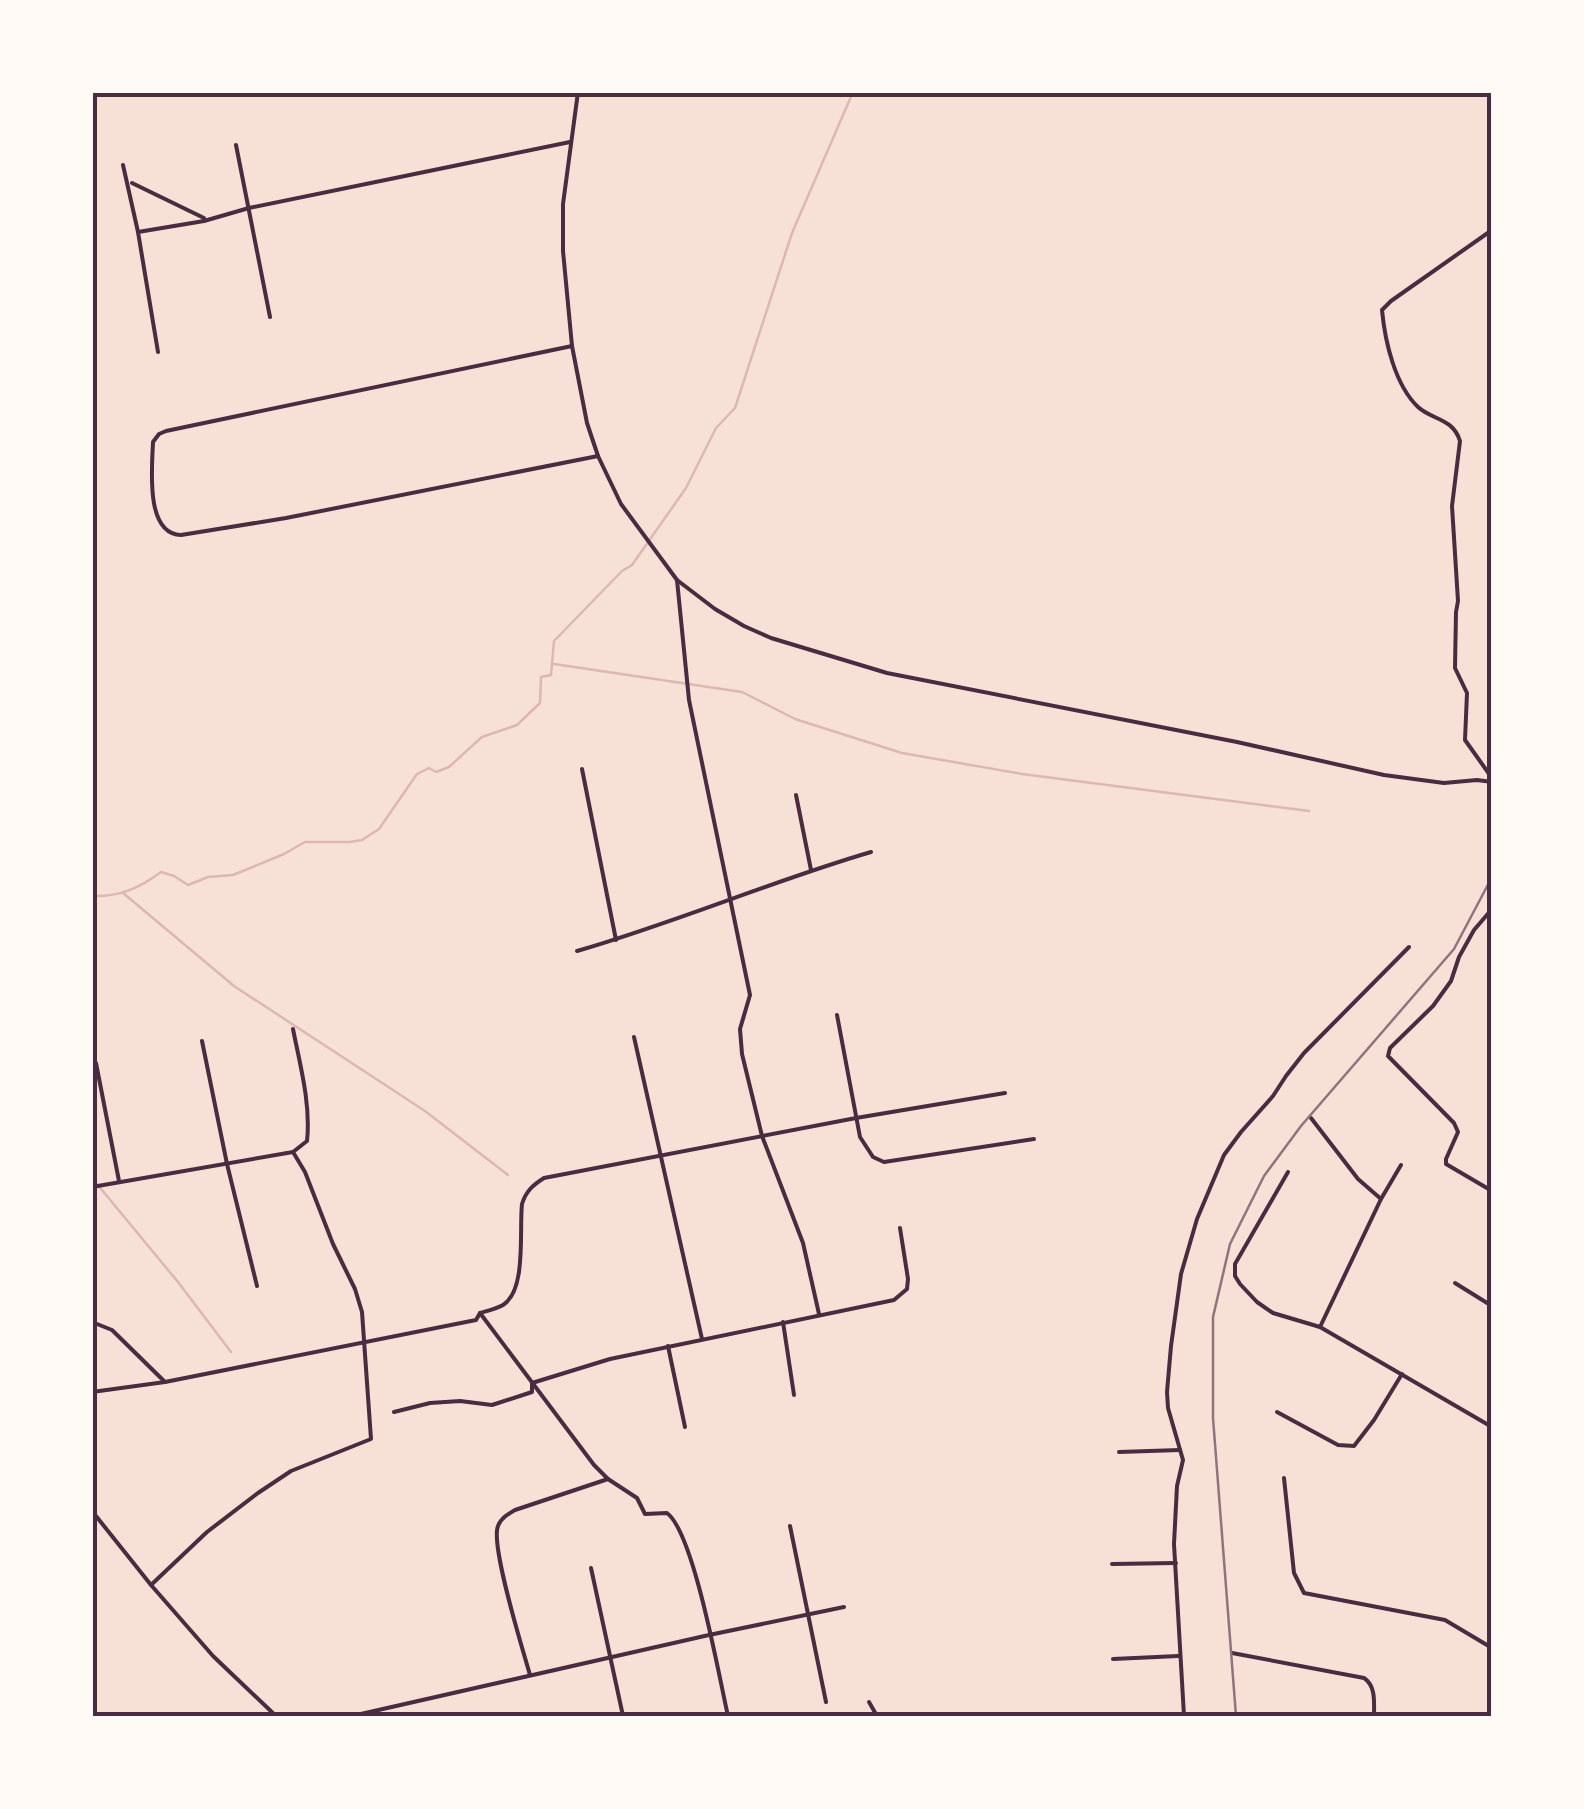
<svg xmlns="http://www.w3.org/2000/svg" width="1584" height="1809" font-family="Arial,sans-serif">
	<rect width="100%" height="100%" fill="#f7e1d7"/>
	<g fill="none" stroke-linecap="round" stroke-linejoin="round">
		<g stroke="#dcb8b0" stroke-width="2.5">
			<path d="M 554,664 L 742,692 L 795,719 L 902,753 L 1022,774 L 1309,811"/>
			<path d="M 123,893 L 234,986 L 425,1111 L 508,1175"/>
			<path d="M 92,896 C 119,897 140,888 161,872 L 174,876 L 188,885 L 208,877 L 233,875 L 284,854 L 305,842 L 350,842 L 362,840 L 379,829 L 417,774 L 429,768 L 436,772 L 449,767 L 482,737 L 517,725 L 540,703 L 541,677 L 551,675 L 554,641 L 622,571 L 632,565 L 686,488 L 716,428 L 735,408 L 792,233 L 853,92"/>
			<path d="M 92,1178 L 178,1282 L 231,1352"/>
		</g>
		<g stroke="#4a2c40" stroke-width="4">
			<path d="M 578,92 L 563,204 L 563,251 L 572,346 L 587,423 L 598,456 L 621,504 L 677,580 L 715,609 L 744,626 L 771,638 L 887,673 L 1237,742 L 1384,775 L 1444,783 L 1477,780 L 1492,782"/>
			<path d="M 236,145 L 270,317"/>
			<path d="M 123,165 L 138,232 L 158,352"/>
			<path d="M 132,183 L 204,218 L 204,221"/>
			<path d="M 1492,230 L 1391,301 L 1382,310 C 1385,342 1395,385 1418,407 C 1432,420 1453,418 1460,441 L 1452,506 L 1458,601 L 1456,612 L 1455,668 L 1467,693 L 1465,740 L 1492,778"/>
			<path d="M 138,232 L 204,221 L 249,208 L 570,142"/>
			<path d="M 572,346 L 166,431 L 159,434 L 153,442 C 152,468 145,534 181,535 L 286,518 L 598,456"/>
			<path d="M 677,580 L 689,700 L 750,995 L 740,1029 L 742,1054 L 762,1136 L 803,1243 L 819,1314"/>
			<path d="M 582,769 L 616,940"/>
			<path d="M 796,795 L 811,870"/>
			<path d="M 1492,909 L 1474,930 L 1459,957 L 1451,981 L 1433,1006 L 1390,1048 L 1388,1056 L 1454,1123 L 1458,1132 L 1446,1159 L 1446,1164 L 1492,1191"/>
			<path d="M 577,951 C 677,922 772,881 871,852"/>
			<path d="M 837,1015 L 860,1137 L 873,1157 L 884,1162 L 1034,1139"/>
			<path d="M 634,1037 L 702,1339"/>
			<path d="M 202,1041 L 227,1164 L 257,1286"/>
			<path d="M 96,1063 L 119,1181"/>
			<path d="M 1311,1118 L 1358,1179 L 1381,1199"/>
			<path d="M 1288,1172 L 1235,1264 L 1235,1276 L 1240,1284 L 1257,1302 L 1273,1313 L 1320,1327 L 1492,1427"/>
			<path d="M 92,1187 L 293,1152"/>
			<path d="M 1455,1283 L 1492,1306"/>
			<path d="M 480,1313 L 594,1465 L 608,1479 L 637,1498 L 645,1514 L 667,1513 C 694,1533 719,1677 728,1716"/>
			<path d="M 92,1322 L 112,1330 L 165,1382"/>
			<path d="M 783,1322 L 794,1395"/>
			<path d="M 1320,1327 L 1381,1199 L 1401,1165"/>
			<path d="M 668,1346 L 685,1427"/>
			<path d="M 92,1392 L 165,1382 L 476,1320 L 480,1313 C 487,1311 496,1309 503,1305 C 527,1290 519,1230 522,1204 C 526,1191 533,1185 544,1178 L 856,1118 L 1005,1093"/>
			<path d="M 394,1412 L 430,1403 L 460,1401 L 492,1405 L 532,1392 L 532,1383 L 610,1359 L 894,1300 L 907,1289 L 908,1279 L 900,1228"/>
			<path d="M 1277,1412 L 1338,1445 L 1354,1446 L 1374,1420 L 1402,1374"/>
			<path d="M 1119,1452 L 1180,1450"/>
			<path d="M 1284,1478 L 1294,1573 L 1304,1593 L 1445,1620 L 1492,1648"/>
			<path d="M 92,1511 L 151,1585 L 213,1656 L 276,1716"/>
			<path d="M 790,1526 L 826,1702"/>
			<path d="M 1112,1564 L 1176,1563"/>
			<path d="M 591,1568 L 623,1716"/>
			<path d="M 151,1585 L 207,1532 L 258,1493 L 291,1471 L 371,1439 L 362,1312 L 355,1289 L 333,1244 L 305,1172 L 293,1152 L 307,1141 C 311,1104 300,1065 293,1029"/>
			<path d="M 1232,1653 L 1364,1678 C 1376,1686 1374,1702 1374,1716"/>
			<path d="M 1113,1659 L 1178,1656"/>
			<path d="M 530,1675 C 523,1650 490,1545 498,1526 C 501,1518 508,1514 515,1510 L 608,1479"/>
			<path d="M 869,1702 L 877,1716"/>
			<path d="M 1279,1714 L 1299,1716"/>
			<path d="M 352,1716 L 709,1635 L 844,1607"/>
			<path d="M 1184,1716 L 1174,1544 L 1177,1486 L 1183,1460 L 1168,1408 L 1167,1392 L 1171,1346 L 1181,1274 L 1197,1219 L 1224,1155 L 1241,1132 L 1273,1096 L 1286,1076 L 1304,1053 L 1409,947"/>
		</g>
		<path stroke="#8f747c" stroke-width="2.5" d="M 1236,1716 L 1213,1418 L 1213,1317 L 1230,1244 L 1264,1176 L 1301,1126 L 1454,949 L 1492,877"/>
	</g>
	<rect width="1584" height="1809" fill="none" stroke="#fffaf5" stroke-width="190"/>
	<rect x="95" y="95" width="1394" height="1619" fill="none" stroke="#4a2c40" stroke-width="4"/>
</svg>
